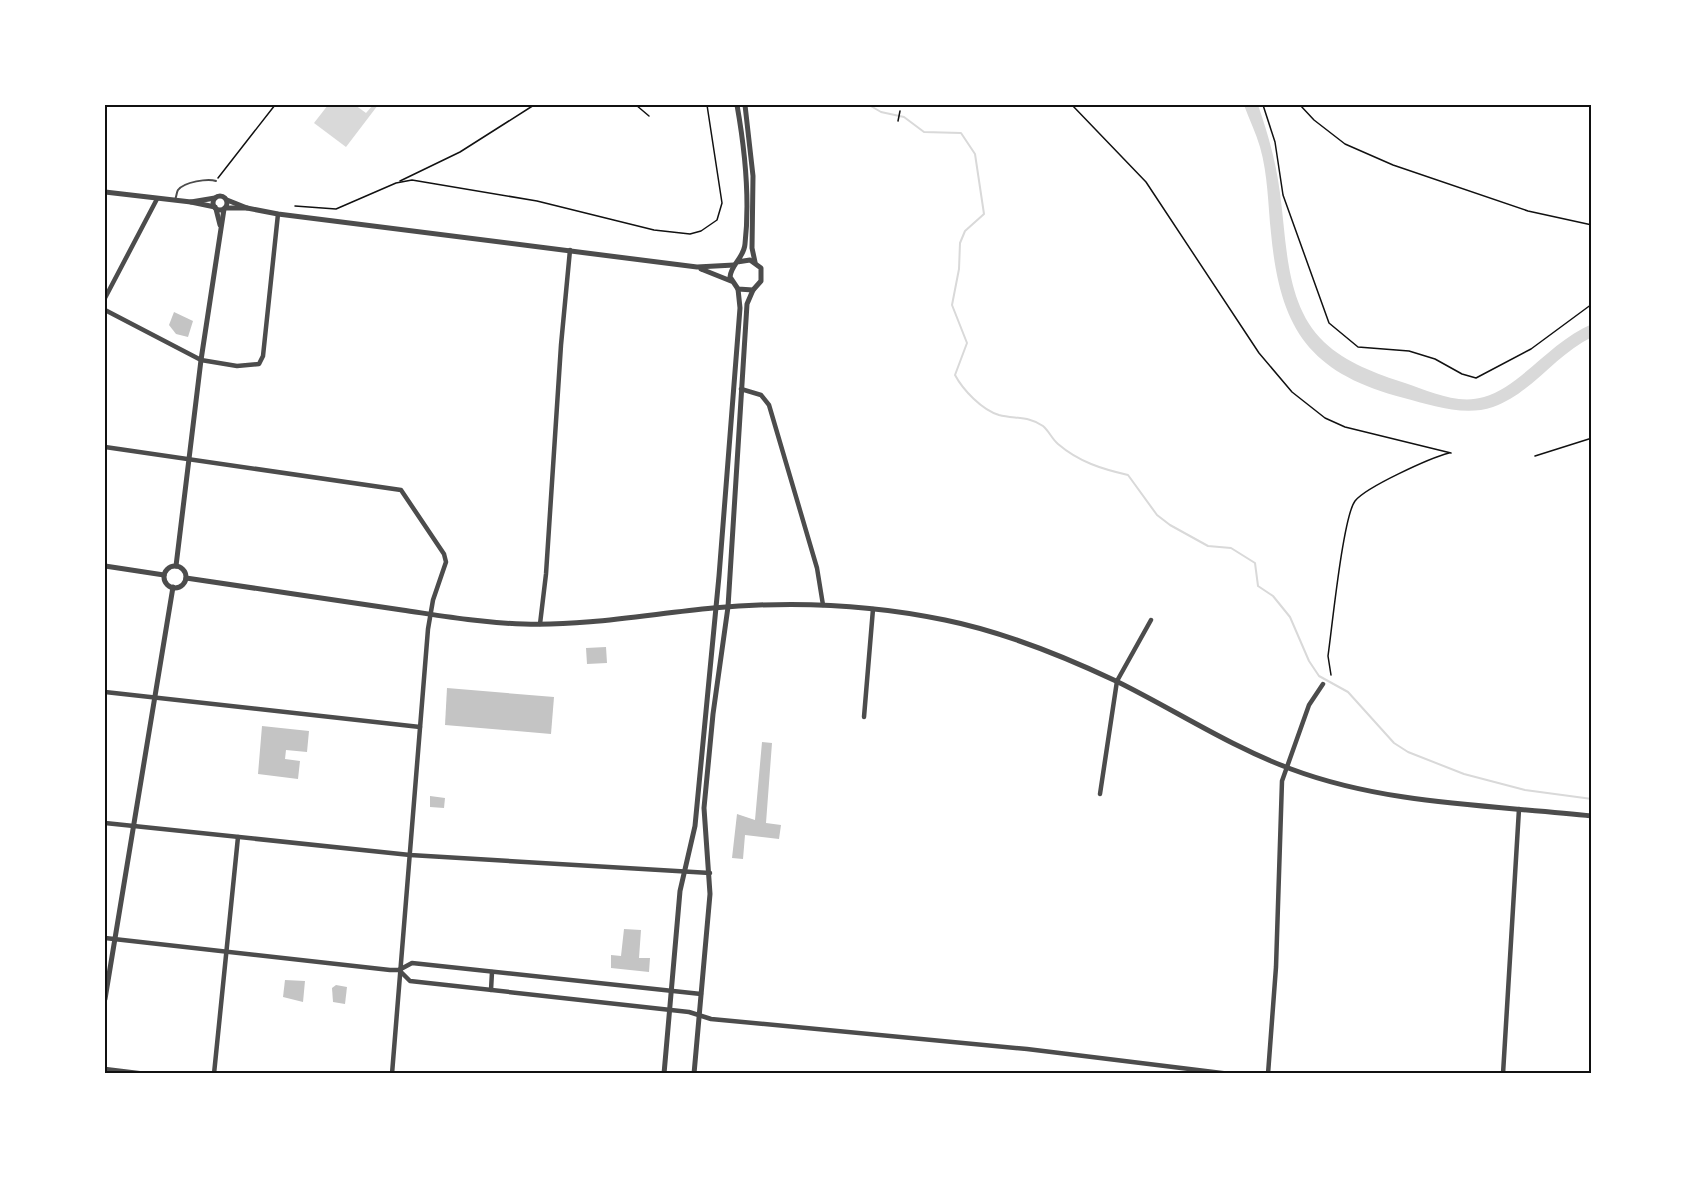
<svg xmlns="http://www.w3.org/2000/svg" width="1697" height="1179" font-family="'Archivo Narrow',sans-serif">
	<rect width="100%" height="100%" fill="#fff"/>
	<g fill="#d9d9d9">
		<path d="M 328,105 L 355,105 L 366,113 L 373,105 L 378,105 L 346,147 L 314,123 Z"/>
		<path d="M 1244,105 L 1258,105 C 1268,134 1276,162 1280,193 C 1287,243 1285,305 1324,342 C 1346,363 1377,374 1405,383 C 1429,391 1457,405 1484,397 C 1520,387 1551,341 1592,324 L 1592,337 C 1555,355 1532,393 1493,407 C 1464,417 1431,405 1404,398 C 1308,373 1280,328 1271,233 C 1268,205 1268,175 1260,147 C 1256,133 1249,119 1244,105 Z"/>
	</g>
	<g fill="none" stroke-linecap="round" stroke-linejoin="round">
		<path stroke="#d9d9d9" stroke-width="2" d="M 869,105 L 881,112 L 904,117 L 924,132 L 961,133 L 975,154 L 984,214 L 965,231 L 960,243 L 959,269 L 952,305 L 967,343 L 955,375 C 963,390 982,410 999,415 C 1014,419 1030,416 1043,426 C 1049,431 1052,439 1058,444 C 1079,462 1102,469 1128,475 L 1157,515 L 1170,525 L 1208,546 L 1231,548 L 1255,563 L 1258,586 L 1273,596 L 1290,617 L 1309,661 L 1319,676 L 1348,692 L 1394,743 L 1408,752 L 1464,774 L 1525,790 L 1592,799"/>
	</g>
	<g fill="#c4c4c4">
		<path d="M 174,312 L 193,321 L 188,337 L 176,334 L 169,325 Z"/>
		<path d="M 606,647 L 607,663 L 587,664 L 586,648 Z"/>
		<path d="M 447,688 L 554,697 L 551,734 L 445,725 Z"/>
		<path d="M 262,726 L 309,731 L 307,752 L 286,750 L 285,759 L 300,761 L 298,779 L 258,774 Z"/>
		<path d="M 762,742 L 772,743 L 766,823 L 781,825 L 779,839 L 745,835 L 743,859 L 732,858 L 737,814 L 755,820 Z"/>
		<path d="M 430,796 L 445,798 L 444,808 L 430,807 Z"/>
		<path d="M 624,929 L 641,930 L 639,958 L 650,958 L 649,972 L 611,968 L 611,955 L 621,956 Z"/>
		<path d="M 285,980 L 305,981 L 303,1002 L 283,997 Z"/>
		<path d="M 336,985 L 347,987 L 345,1004 L 333,1002 L 332,988 Z"/>
	</g>
	<g fill="none" stroke-linecap="round" stroke-linejoin="round">
		<g stroke="#111" stroke-width="1.5">
			<path d="M 636,105 L 649,116"/>
			<path d="M 1072,105 L 1146,182 L 1259,353 L 1292,392 L 1325,418 L 1345,427 L 1451,453"/>
			<path d="M 1263,105 L 1275,142 L 1283,195 L 1329,323 L 1358,347 L 1409,351 L 1435,359 L 1462,374 L 1476,378 L 1531,349 L 1592,304"/>
			<path d="M 1300,105 L 1314,120 L 1345,144 L 1393,165 L 1528,211 L 1592,225"/>
			<path d="M 898,121 L 900,111"/>
			<path d="M 218,178 L 275,105"/>
			<path d="M 400,181 L 460,152 L 534,105"/>
			<path d="M 295,206 L 336,209 L 396,183 L 412,180 L 537,201 L 654,230 L 690,234 L 701,231 L 717,220 L 722,203 L 707,105"/>
			<path d="M 1535,456 L 1592,438"/>
			<path d="M 1331,675 L 1328,656 C 1332,628 1343,517 1355,501 C 1366,487 1430,458 1449,453"/>
		</g>
		<path stroke="#4c4c4c" stroke-width="2" d="M 175,200 C 176,198 177,191 178,190 C 184,182 208,178 216,181"/>
		<g stroke="#4c4c4c" stroke-width="4.5">
			<path d="M 105,298 L 157,199"/>
			<path d="M 105,310 L 201,360 L 237,366 L 259,364 L 263,356 L 278,214"/>
			<path d="M 741,389 L 761,395 L 769,405 L 817,568 L 823,605"/>
			<path d="M 105,447 L 401,490 L 444,554 L 446,562 L 433,600 L 428,629 L 392,1074"/>
			<path d="M 540,624 L 546,574 L 561,345 L 570,250"/>
			<path d="M 105,692 L 420,727"/>
			<path d="M 864,717 L 873,609"/>
			<path d="M 1100,794 L 1117,681 L 1151,620"/>
			<path d="M 105,823 L 410,855 L 710,873"/>
			<path d="M 105,938 L 390,970 L 399,970 L 412,963 L 701,994"/>
			<path d="M 399,970 L 410,981 L 689,1012 L 711,1019 L 1027,1049 L 1230,1074"/>
			<path d="M 491,990 L 492,972"/>
			<path d="M 105,1069 L 146,1074"/>
			<path d="M 214,1074 L 238,837"/>
			<path d="M 1268,1074 L 1276,967 L 1282,781 L 1309,705 L 1323,684"/>
			<path d="M 1503,1074 L 1519,809"/>
		</g>
		<g stroke="#4c4c4c" stroke-width="5">
			<path d="M 737,105 C 745,150 750,199 745,244 C 744,258 731,264 730,277 L 738,289 L 753,290 L 761,281 L 761,268 L 750,260 L 737,262"/>
			<path d="M 745,105 L 753,176 L 752,248 L 755,262"/>
			<path d="M 105,192 L 191,202 L 215,207"/>
			<circle cx="220" cy="203" r="7"/>
			<path d="M 227,200 L 247,208 L 278,214 L 697,267 L 734,265"/>
			<path d="M 191,202 L 215,198"/>
			<path d="M 225,208 L 247,208"/>
			<path d="M 216,209 L 220,225"/>
			<path d="M 701,269 L 731,281"/>
			<path d="M 105,566 L 164,575"/>
			<path d="M 176,566 L 201,360 L 224,209"/>
			<circle cx="175" cy="577" r="11"/>
			<path d="M 186,578 C 258,588 330,600 402,610 C 443,616 483,623 524,624 C 587,626 650,614 713,608 C 790,601 869,604 945,620 C 1004,632 1061,655 1116,681 C 1175,710 1229,746 1291,769 C 1387,805 1492,805 1592,816"/>
			<path d="M 105,999 L 173,587"/>
			<path d="M 664,1074 L 680,891 L 695,826 L 719,576 L 740,308 L 738,289"/>
			<path d="M 694,1074 L 710,894 L 704,808 L 713,714 L 728,607 L 747,304 L 753,290"/>
		</g>
	</g>
	<rect width="1697" height="1179" fill="none" stroke="#ffffff" stroke-width="213"/>
	<rect x="106" y="106" width="1484" height="966" fill="none" stroke="#111" stroke-width="2"/>
</svg>
